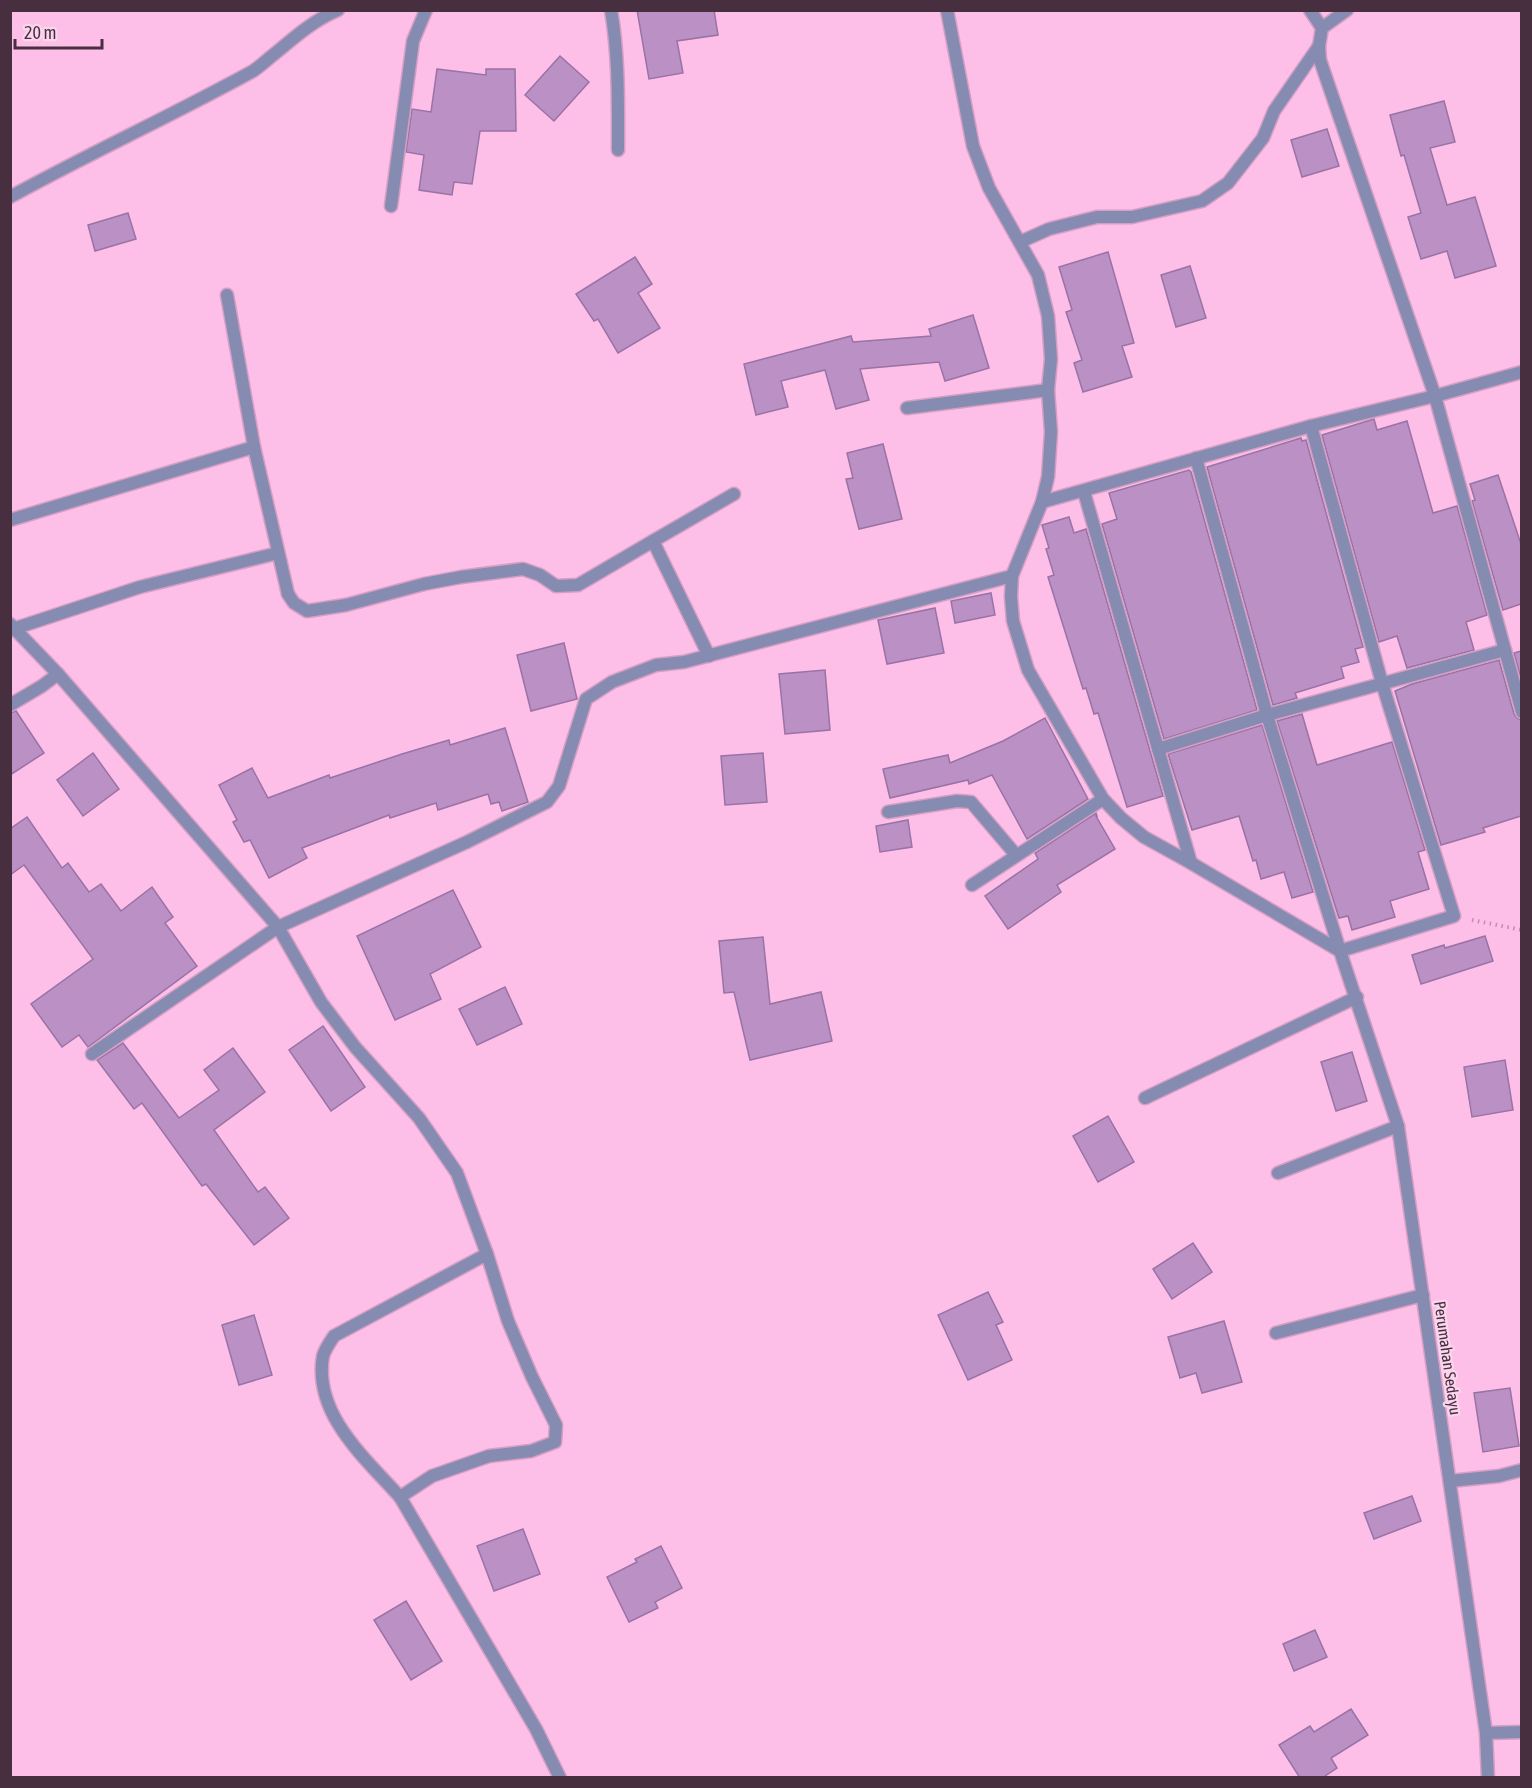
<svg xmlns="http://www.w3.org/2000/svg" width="1532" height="1788" font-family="'Asap Condensed',sans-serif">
	<rect width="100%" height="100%" fill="#fdbfe8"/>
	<g fill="#ba90c5" stroke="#9a72a5" stroke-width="1.5">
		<path d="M 637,10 L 714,10 L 718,35 L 677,41 L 683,73 L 649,79 Z"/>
		<path d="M 560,56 L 589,82 L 554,121 L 525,95 Z"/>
		<path d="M 437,69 L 486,75 L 486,69 L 515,69 L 516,131 L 480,131 L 472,184 L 454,182 L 452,195 L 419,190 L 424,155 L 406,152 L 412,109 L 431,112 Z"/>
		<path d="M 1444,101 L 1455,142 L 1430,148 L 1447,205 L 1475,197 L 1496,266 L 1455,278 L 1447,251 L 1421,259 L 1408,217 L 1421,213 L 1404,155 L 1401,156 L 1390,115 Z"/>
		<path d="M 1327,129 L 1339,166 L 1302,177 L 1291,140 Z"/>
		<path d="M 128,213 L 136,239 L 95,251 L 88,225 Z"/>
		<path d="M 1108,252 L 1134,343 L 1122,346 L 1132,377 L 1083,392 L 1074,363 L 1082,360 L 1066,312 L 1072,310 L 1059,267 Z"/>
		<path d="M 635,257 L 652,284 L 638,293 L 660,328 L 618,353 L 598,319 L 594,321 L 576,294 Z"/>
		<path d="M 1190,266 L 1206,318 L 1176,327 L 1161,275 Z"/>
		<path d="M 973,315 L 989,368 L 945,381 L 939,362 L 860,369 L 869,400 L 836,409 L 825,370 L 781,381 L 788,407 L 756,415 L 744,364 L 851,336 L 853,342 L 931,336 L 929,329 Z"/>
		<path d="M 1374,419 L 1377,430 L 1407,421 L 1433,513 L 1457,506 L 1487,615 L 1466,622 L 1474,650 L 1407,668 L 1397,636 L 1379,642 L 1322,435 Z"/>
		<path d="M 1301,438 L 1302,441 L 1306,440 L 1363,647 L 1355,649 L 1359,662 L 1341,667 L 1344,678 L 1295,693 L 1297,698 L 1273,705 L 1207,467 Z"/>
		<path d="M 883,444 L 902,519 L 859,529 L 846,479 L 853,478 L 847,453 Z"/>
		<path d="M 1189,470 L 1191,472 L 1257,710 L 1164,739 L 1102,524 L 1117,519 L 1109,493 Z"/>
		<path d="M 1498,475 L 1521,544 L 1521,604 L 1503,610 L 1472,501 L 1475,500 L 1470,484 Z"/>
		<path d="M 1069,517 L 1074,533 L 1086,529 L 1163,796 L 1127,807 L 1098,713 L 1094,714 L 1086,688 L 1083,689 L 1048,577 L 1054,575 L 1046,549 L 1049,548 L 1042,525 Z"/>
		<path d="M 991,593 L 995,615 L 955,623 L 951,601 Z"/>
		<path d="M 935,608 L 944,653 L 887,664 L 878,620 Z"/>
		<path d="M 564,643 L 577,699 L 531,711 L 517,655 Z"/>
		<path d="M 1521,651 L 1521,679 L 1514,653 Z"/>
		<path d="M 1499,660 L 1514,714 L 1517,718 L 1521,720 L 1521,816 L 1483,828 L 1485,832 L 1441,845 L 1395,691 L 1412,684 Z"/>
		<path d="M 825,670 L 830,730 L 785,734 L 779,674 Z"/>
		<path d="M 16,711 L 44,753 L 10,775 L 10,713 Z"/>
		<path d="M 1302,714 L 1317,765 L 1392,742 L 1425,850 L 1418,852 L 1429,889 L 1390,901 L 1395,917 L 1352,930 L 1348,916 L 1339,918 L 1277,721 Z"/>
		<path d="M 1045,718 L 1088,799 L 1027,839 L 992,775 L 969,784 L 968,780 L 890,798 L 883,769 L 948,755 L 950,763 L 1003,741 Z"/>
		<path d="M 1262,725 L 1313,892 L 1292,898 L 1284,872 L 1261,879 L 1256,860 L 1253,861 L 1239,816 L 1192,830 L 1168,754 Z"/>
		<path d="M 505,728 L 528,802 L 502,811 L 499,802 L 491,804 L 488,794 L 438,810 L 436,803 L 390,818 L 389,815 L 302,848 L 307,858 L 269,878 L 250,840 L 244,842 L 233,822 L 237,820 L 219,785 L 252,768 L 268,798 L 329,775 L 330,778 L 402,754 L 449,740 L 450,745 Z"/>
		<path d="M 93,753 L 119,789 L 83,816 L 57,780 Z"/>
		<path d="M 763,753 L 767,802 L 725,805 L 721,756 Z"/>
		<path d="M 1096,813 L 1097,816 L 1096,816 L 1115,849 L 1057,885 L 1061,892 L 1008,929 L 985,896 L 1038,859 L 1035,853 Z"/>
		<path d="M 27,817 L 62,868 L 68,863 L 89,892 L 101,884 L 121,911 L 152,887 L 173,917 L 165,923 L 197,966 L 88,1047 L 79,1035 L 62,1047 L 31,1004 L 93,959 L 24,865 L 10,875 L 10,829 Z"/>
		<path d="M 908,820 L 912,847 L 880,852 L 876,826 Z"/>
		<path d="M 453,890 L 481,947 L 430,974 L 441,999 L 395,1020 L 357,936 Z"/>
		<path d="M 1485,936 L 1493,961 L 1421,984 L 1412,955 L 1444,945 L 1445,948 Z"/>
		<path d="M 763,937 L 770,1004 L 821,992 L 832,1041 L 750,1060 L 734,992 L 724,993 L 719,941 Z"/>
		<path d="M 505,987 L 522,1024 L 477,1045 L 459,1009 Z"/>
		<path d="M 323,1026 L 365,1087 L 331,1111 L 289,1050 Z"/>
		<path d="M 123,1043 L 179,1118 L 219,1090 L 204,1070 L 233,1048 L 265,1092 L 214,1130 L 258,1192 L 265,1187 L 289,1218 L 254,1245 L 206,1184 L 202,1186 L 142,1103 L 134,1109 L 97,1060 Z"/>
		<path d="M 1352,1052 L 1367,1101 L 1336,1111 L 1321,1062 Z"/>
		<path d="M 1505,1060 L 1513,1110 L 1472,1117 L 1464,1067 Z"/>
		<path d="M 1108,1116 L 1134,1162 L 1098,1182 L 1073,1136 Z"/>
		<path d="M 1193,1243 L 1212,1272 L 1172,1299 L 1153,1269 Z"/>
		<path d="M 988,1292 L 1003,1322 L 996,1325 L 1012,1360 L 968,1380 L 938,1315 Z"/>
		<path d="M 254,1315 L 272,1375 L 239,1385 L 222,1325 Z"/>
		<path d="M 1224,1321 L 1242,1382 L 1202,1393 L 1196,1373 L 1180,1378 L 1168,1337 Z"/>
		<path d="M 1510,1388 L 1519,1446 L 1483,1452 L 1474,1393 Z"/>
		<path d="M 1412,1496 L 1421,1521 L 1374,1539 L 1364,1513 Z"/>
		<path d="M 523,1529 L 540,1574 L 494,1591 L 477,1546 Z"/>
		<path d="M 661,1546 L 682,1588 L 655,1602 L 658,1608 L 629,1622 L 607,1577 L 637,1562 L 635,1559 Z"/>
		<path d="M 406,1601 L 442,1661 L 411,1680 L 374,1620 Z"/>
		<path d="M 1315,1630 L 1327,1657 L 1294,1671 L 1283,1644 Z"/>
		<path d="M 1351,1709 L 1368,1735 L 1331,1758 L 1337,1768 L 1322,1778 L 1300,1778 L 1279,1745 L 1310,1726 L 1314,1732 Z"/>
	</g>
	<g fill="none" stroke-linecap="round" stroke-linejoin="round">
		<defs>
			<g id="lane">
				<path d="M 907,408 L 1048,390"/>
				<path d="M 653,541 L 734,494"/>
				<path d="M 288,594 L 294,603 L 307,611 L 346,605 L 424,584 L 461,577 L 523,569 L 540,575 L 556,586 L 578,585 L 653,541 L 709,656"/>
				<path d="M 1276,1333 L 1423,1295"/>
			</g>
			<g id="street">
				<path d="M 611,10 C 619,57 618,103 618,150"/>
				<path d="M 947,10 L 973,146 L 989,188 L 1038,275 L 1048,316 L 1051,359 L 1048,390 L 1051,432 L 1048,477 L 1042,502 L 1012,576 L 1011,597 L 1013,621 L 1028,670 L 1103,799 L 1121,818 L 1144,837 L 1191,863 L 1340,951 L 1454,916 L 1382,683 L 1311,426"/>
				<path d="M 1310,10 L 1322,28"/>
				<path d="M 1347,10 L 1322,28 L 1319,46 L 1320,60 L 1435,396 L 1522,712"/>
				<path d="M 10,197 C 90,153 173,115 253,71 C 262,65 270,57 278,51 C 297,35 316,19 338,10"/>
				<path d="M 391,206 L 413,41 L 426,10"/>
				<path d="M 1020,242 L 1049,229 L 1097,217 L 1132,217 L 1202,201 L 1228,183 L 1263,138 L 1274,111 L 1319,46"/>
				<path d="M 227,295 L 254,447 L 288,594"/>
				<path d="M 1196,458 L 1267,715 L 1340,951 L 1398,1126 L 1486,1733 L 1488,1778"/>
				<path d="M 1084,492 L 1191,863"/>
				<path d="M 1042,502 L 1311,426 L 1435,396 L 1522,372"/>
				<path d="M 10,520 L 254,447"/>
				<path d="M 10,624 L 58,674 L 278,927 L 321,1002 L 355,1047 L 419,1118 L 457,1173 L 487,1254 L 508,1321 L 532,1377 L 556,1425 L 555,1442 L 531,1451 L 489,1456 L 432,1476 L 400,1497 L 536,1729 L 560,1778"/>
				<path d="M 10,630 L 140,587 L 278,553"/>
				<path d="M 10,705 L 42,686 L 58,674"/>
				<path d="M 1158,749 L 1267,715 L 1505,650"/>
				<path d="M 888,812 L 957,801 L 971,802 L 1016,855"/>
				<path d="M 972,885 L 1103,799"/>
				<path d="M 92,1054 L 278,927 L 467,842 L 547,802 L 559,786 L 586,699 L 612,682 L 656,665 L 684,662 L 1012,576"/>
				<path d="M 1145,1098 L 1357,997"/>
				<path d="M 1278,1173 L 1398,1126"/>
				<path d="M 1450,1481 L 1499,1476 L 1522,1470"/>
				<path d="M 400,1497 C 365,1458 313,1414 323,1356 C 325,1349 330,1342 334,1336 L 487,1254"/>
				<path d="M 1486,1733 L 1522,1732"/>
			</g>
		</defs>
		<use href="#lane" stroke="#d59fc3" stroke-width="15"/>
		<use href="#street" stroke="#d59fc3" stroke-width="15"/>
		<path stroke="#bf8dae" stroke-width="4" stroke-dasharray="1.5 4.5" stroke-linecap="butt" d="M 1472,920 L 1522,930"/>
		<use href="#lane" stroke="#868bb2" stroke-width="12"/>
		<use href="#street" stroke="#868bb2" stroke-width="12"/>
	</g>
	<g text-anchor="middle" stroke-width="4.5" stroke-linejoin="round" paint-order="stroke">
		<g font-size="16" fill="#482f40" stroke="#fbd5ee">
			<text transform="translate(1448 1358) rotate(82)" y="6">Perumahan Sedayu</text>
		</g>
	</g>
	<rect width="1532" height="1788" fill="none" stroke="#482f40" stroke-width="24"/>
	<path d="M15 39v9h87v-9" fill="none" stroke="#482f40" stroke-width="3"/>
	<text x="24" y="39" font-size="18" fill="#482f40" stroke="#fbd5ee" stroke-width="4.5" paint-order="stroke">20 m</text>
</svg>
